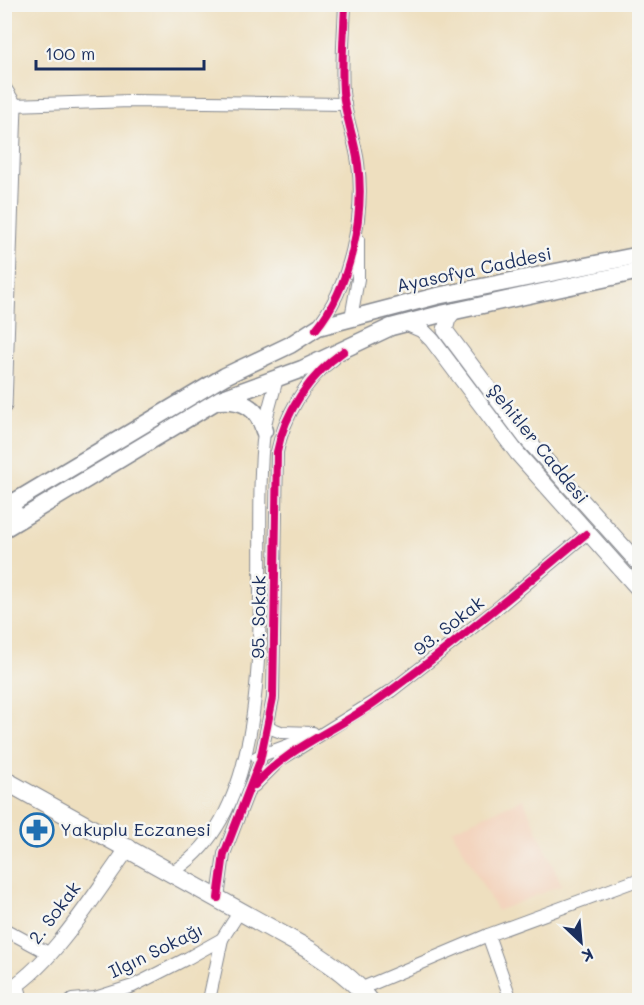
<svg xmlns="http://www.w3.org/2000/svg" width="644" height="1005" font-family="Mali,sans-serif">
	<rect width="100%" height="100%" fill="#f6f6f2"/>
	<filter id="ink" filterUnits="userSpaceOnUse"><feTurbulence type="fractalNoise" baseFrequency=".0167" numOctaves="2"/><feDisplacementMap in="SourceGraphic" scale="12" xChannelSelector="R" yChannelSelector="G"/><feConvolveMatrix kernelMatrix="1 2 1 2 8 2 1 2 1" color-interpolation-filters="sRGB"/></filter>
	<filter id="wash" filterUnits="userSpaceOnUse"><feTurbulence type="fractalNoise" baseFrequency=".008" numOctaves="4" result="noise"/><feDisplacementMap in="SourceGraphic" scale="24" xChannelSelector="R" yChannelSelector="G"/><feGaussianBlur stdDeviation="1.35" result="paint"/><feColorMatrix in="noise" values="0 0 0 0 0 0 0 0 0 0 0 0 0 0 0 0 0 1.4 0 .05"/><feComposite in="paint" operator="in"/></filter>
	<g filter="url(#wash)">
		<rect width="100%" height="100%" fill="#eedfbf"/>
		<path fill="#f3d4be" d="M 523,799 L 562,885 L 497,911 L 452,830 Z"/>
	</g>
	<g filter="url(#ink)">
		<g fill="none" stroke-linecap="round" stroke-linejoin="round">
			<defs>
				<g id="minor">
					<path d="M 14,105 L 130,101 L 345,104"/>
					<path d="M 351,318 L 358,279 L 358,239"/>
					<path d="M 316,328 C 350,288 365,215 358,163 C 355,139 345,116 343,92 C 341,63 344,33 345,4"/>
					<path d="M 268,727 L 281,732 L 313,733"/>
					<path d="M 257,757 L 305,739"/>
					<path d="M 254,786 L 280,760 L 391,691 L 495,610 L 586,534"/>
					<path d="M 172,872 C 292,802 249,550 264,432 C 266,414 273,396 277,378"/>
					<path d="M 218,898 L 224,854 L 260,761 L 273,698 L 277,452 C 284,418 305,379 334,359"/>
					<path d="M 4,929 L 50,954"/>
					<path d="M 488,935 L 511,1000"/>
					<path d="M 18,985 L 22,1000"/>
					<path d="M 360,989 L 488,935 L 640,879"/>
					<path d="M 72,1000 L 95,998 L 133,986 L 188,958 L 222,939 L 240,911"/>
					<path d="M 209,1000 L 222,939"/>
				</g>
				<g id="tertiary">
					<path d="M 4,89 L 14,105 L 4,406"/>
					<path d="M 454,311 L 448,319 L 445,330 L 526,438 L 640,565"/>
					<path d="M 406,323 L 422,330 L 432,340 L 517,453 L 640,591"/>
					<path d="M 4,494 L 20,520"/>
					<path d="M 4,993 C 53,965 95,893 129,847"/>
				</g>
				<g id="secondary">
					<path d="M 219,401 C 243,399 258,408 264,431"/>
					<path d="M 4,508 L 225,376 L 290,345 L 318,327 L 437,296 L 640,255"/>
					<path d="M 4,529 L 220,399 L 302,369 L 391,327 L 441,314 L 640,271"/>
				</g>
				<path id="primary" d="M 4,780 L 308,949 C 331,964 353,978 369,1000"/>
			</defs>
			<use href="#minor" stroke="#84878e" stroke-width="14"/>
			<use href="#tertiary" stroke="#84878e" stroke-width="17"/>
			<use href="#secondary" stroke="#84878e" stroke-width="19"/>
			<use href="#primary" stroke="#84878e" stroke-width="20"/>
			<use href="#minor" stroke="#fff" stroke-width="12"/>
			<use href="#tertiary" stroke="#fff" stroke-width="15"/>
			<use href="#secondary" stroke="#fff" stroke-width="16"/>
			<use href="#primary" stroke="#fff" stroke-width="18"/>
			<defs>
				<g id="cycleway">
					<path d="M 316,329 C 350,288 365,216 358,164 C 355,140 345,116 343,92 C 341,63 344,33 345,4"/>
					<path d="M 255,785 C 288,747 335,731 375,702 C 448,650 517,591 586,534"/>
					<path d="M 218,898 L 224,854 L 260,761 L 273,698 L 277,452 C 285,411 310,375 344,351"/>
				</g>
			</defs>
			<use href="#cycleway" stroke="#f6f6f2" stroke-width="11"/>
			<use href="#cycleway" stroke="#d6006c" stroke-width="8"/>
		</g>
	</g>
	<defs>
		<symbol id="pharmacy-ring" viewBox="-11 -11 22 22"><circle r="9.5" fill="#f6f6f2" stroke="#1f6fb2" stroke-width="1.5"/><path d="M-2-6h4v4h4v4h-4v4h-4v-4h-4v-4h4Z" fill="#1f6fb2"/></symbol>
	</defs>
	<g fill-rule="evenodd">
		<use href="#pharmacy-ring" x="18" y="811" width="38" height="38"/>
	</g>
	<g text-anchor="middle" stroke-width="5" stroke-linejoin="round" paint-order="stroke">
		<g font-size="18" fill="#1b2f5e" stroke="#f6f6f2">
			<text transform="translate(474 270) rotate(-12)" y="6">Ayasofya Caddesi</text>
			<text transform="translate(538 444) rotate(51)" y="6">Şehitler Caddesi</text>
			<text transform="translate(259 617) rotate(-89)" y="6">95. Sokak</text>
			<text transform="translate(449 626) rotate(-38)" y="6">93. Sokak</text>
			<text transform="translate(55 913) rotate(-53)" y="6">2. Sokak</text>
			<text transform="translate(156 951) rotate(-26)" y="6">Ilgın Sokağı</text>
		</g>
		<g font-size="18" fill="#1b2f5e" stroke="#f6f6f2" text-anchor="start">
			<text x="60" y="836">Yakuplu Eczanesi</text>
		</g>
	</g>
	<rect width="644" height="1005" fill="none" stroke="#f6f6f2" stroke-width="24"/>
	<g transform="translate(581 942) rotate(154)" stroke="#f6f6f2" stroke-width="4.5" paint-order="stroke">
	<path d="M0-4.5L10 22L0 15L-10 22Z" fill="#1b2f5e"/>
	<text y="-9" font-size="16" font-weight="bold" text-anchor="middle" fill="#1b2f5e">K</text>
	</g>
	<path d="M36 60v9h168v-9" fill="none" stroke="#1b2f5e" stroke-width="3"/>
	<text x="45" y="60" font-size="18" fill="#1b2f5e" stroke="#f6f6f2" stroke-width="4.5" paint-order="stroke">100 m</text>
</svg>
